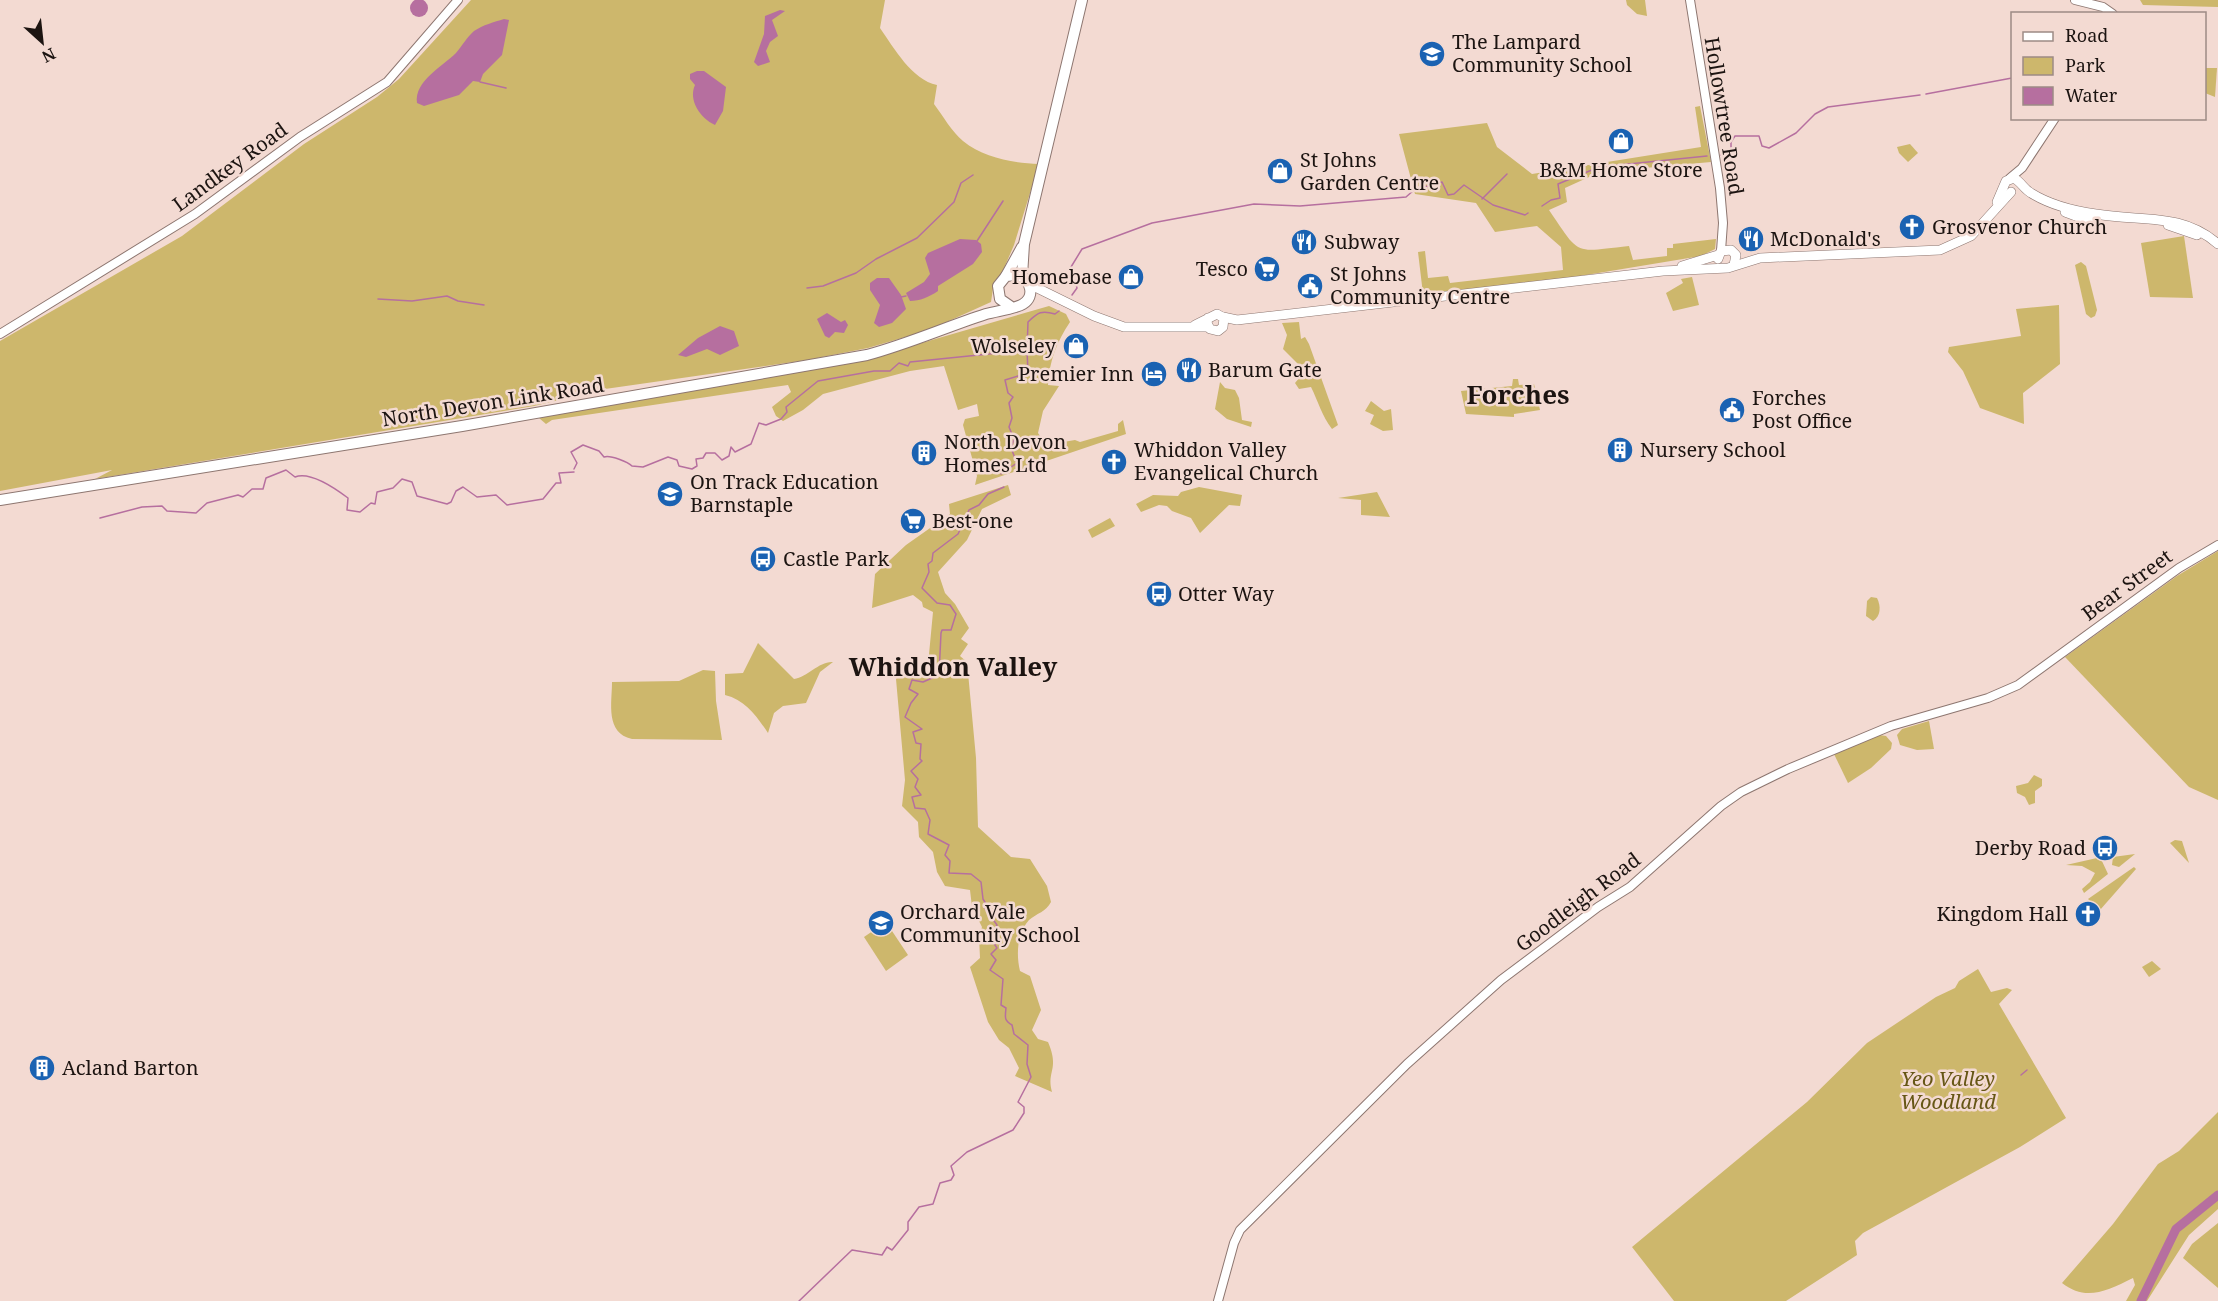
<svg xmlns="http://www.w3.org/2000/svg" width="2218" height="1301" font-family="'Noto Serif',serif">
	<rect width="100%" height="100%" fill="#f3dad2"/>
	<g fill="#cdb76c">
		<path d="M 471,0 L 885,0 L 880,28 C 894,48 912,80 937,85 L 934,104 C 943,116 952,132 963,141 C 984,158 1013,163 1039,164 L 1014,245 L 1002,273 L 994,282 L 991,302 L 929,330 L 868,348 L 807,360 L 605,389 L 534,406 L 95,479 L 112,470 L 0,491 L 0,341 L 182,236 L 304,144 L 377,97 L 399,79 Z"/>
		<path d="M 1626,0 L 1645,0 L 1647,16 L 1637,14 L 1627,5 Z"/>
		<path d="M 2140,0 L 2218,0 L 2218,7 L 2143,5 Z"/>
		<path d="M 2205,68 L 2217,68 L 2215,97 L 2205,93 Z"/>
		<path d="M 1700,106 L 1711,162 L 1600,172 L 1565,188 L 1567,202 L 1549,210 C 1581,257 1573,252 1629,246 L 1633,260 L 1667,256 L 1667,248 L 1673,248 L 1673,244 L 1716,239 L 1715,249 L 1701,256 L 1568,278 L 1423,294 L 1418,252 L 1425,251 L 1428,278 L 1448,276 L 1450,283 L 1563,270 L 1561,247 L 1537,226 L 1495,232 L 1476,203 L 1415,194 L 1399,134 L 1487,123 L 1497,147 L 1532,174 L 1701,147 L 1695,107 Z"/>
		<path d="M 1910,144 L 1918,153 L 1908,162 L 1899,153 L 1897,147 Z"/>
		<path d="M 2184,236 L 2193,298 L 2150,297 L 2141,243 Z"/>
		<path d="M 2081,262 L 2086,266 L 2097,310 L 2095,316 L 2091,318 L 2086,314 L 2075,265 Z"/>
		<path d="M 1692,277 L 1699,305 L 1673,311 L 1666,293 L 1683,283 L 1681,279 Z"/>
		<path d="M 2059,305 L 2060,364 L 2023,393 L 2024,424 L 1980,408 L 1963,371 L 1948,352 L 1949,347 L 2021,336 L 2016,309 Z"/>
		<path d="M 1049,306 L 1066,314 L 1070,322 C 1057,341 1049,362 1048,385 L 1059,386 L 1043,411 L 1038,433 L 1046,445 L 1075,440 L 1080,442 L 1118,431 L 1118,424 L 1123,420 L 1126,434 L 975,485 L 977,476 L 963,425 L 965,419 L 979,416 L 977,404 L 958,410 L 944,366 L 910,371 L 823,394 L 803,410 L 783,421 L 776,416 L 772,407 L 791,392 L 788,385 L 552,420 L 546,424 L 539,418 L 894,351 Z"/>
		<path d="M 1299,322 L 1301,339 L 1305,337 L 1309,344 L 1338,425 L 1332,429 C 1322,416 1318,401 1311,387 L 1299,389 L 1295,383 L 1305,371 L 1283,349 L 1287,335 L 1282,323 Z"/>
		<path d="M 1513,379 L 1518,379 L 1519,385 L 1534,384 L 1540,410 L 1514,414 L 1514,417 L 1466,414 L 1461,391 L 1512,386 Z"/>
		<path d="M 1220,382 L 1225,388 L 1235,390 L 1239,398 L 1242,420 L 1252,422 L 1251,427 L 1227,419 L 1215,409 Z"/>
		<path d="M 1371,401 L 1384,411 L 1391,409 L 1393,430 L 1383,431 L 1370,424 L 1374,415 L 1365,411 Z"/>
		<path d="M 1008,485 L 1011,495 L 982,509 L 967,540 L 938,572 L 945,593 L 955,604 L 969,628 L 961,639 L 968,644 L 960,656 L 967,662 L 976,758 L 978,827 L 1011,857 L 1030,859 L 1047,886 L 1051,902 C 1046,912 1037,913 1029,920 C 1017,933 1016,955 1020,971 L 1030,976 L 1041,1010 L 1032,1030 L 1038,1039 L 1048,1042 C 1060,1070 1046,1071 1052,1092 L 1015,1076 L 1019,1068 L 1009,1048 L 999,1040 L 988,1022 L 970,967 L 980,958 L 979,936 L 982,927 L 972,907 L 970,890 L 945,886 L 937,872 L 933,852 L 919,837 L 918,822 L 902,806 L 905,780 L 896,679 L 902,671 L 924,668 L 928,665 L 933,612 L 923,607 L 922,602 L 913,595 L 872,608 L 875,574 L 906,545 L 950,514 L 949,504 Z"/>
		<path d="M 1199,487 L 1242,495 L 1240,506 L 1229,505 L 1200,533 L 1191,518 L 1172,511 L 1167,506 L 1159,505 L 1141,512 L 1136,504 L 1153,495 L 1178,496 L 1181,492 Z"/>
		<path d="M 1377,492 L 1390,517 L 1361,515 L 1361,500 L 1338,498 Z"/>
		<path d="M 1110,518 L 1115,526 L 1092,538 L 1088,530 Z"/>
		<path d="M 2218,551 L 2218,800 L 2189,787 L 2065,657 L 2177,576 Z"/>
		<path d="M 1871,597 L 1877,598 C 1881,606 1881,616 1873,621 L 1866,616 L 1867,601 Z"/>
		<path d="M 758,643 L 794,679 C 808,677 819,661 833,662 L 820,672 L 806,703 L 783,706 L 774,713 L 768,733 C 757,717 746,700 725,695 L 725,674 L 743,673 Z"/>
		<path d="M 703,670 L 715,671 L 716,701 L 722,740 L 632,739 C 605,733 612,703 612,682 L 679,681 Z"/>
		<path d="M 1929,721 L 1934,749 L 1917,750 L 1900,745 L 1897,735 L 1902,729 Z"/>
		<path d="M 1879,735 L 1886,736 L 1892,743 L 1891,749 L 1871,768 L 1848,783 L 1834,754 Z"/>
		<path d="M 2034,775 L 2042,779 L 2042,786 L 2035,791 L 2035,803 L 2029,805 L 2025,797 L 2017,793 L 2016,786 L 2028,783 Z"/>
		<path d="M 2175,840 L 2182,841 L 2189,863 L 2170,843 Z"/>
		<path d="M 2135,854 L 2119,867 L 2112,865 L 2113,857 Z"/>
		<path d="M 2097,858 L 2101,859 L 2108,874 L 2084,893 L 2082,889 L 2090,882 L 2095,873 L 2082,866 L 2066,865 Z"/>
		<path d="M 2134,867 L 2136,869 L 2100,910 L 2088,899 Z"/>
		<path d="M 886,922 L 908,955 L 886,971 L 864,937 Z"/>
		<path d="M 2152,961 L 2161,969 L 2149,977 L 2142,967 Z"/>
		<path d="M 1978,969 L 1991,992 L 2007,988 L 2012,990 L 1999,1004 L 2066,1118 L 2020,1147 L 1863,1233 L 1855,1241 L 1857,1255 L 1786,1301 L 1674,1301 L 1632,1247 L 1807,1102 L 1867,1043 L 1936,997 L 1955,988 L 1959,981 Z"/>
		<path d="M 2218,1112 L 2218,1209 L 2189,1235 L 2147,1301 L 2126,1301 L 2135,1285 L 2133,1278 C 2105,1292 2085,1301 2062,1283 L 2113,1224 L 2158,1164 L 2179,1151 Z"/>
		<path d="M 2218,1223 L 2218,1288 L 2183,1258 L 2192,1244 Z"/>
	</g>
	<g fill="#b66f9f">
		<circle cx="419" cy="8" r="9"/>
		<path d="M 780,10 L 785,11 L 772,20 L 778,36 L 770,42 L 766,51 L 770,62 L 758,66 L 754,62 L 764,34 L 765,16 Z"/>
		<path d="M 504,19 L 509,20 L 502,55 L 483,74 L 480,82 L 473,81 L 459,95 L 424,106 L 417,103 C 414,81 443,66 456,53 C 462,46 467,37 474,31 C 483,25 494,22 504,19 Z"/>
		<path d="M 697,71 L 704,71 L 726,87 L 723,111 L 715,125 C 700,118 688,100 695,85 L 690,79 L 690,74 Z"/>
		<path d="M 960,239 L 976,240 L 981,244 L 982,252 L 973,264 L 938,286 L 938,291 C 929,297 920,301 910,301 L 906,293 L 924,282 L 930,274 L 925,258 L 928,253 Z"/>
		<path d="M 877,278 L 889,278 L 901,295 L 906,309 L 892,323 L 879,327 L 874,323 L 880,305 L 870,290 L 870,283 Z"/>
		<path d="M 827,313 L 841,322 L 845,320 L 848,325 L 844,333 L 835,332 L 829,338 L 825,336 L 817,319 Z"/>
		<path d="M 720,326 L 734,331 L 739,346 L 720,355 L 707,349 L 686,357 L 678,355 L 698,338 Z"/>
	</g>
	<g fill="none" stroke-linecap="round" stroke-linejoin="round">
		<g stroke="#b66f9f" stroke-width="1.5">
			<path d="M 2045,14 L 2052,14"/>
			<path d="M 2098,14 L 2098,13"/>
			<path d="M 480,82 L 506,88"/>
			<path d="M 1926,94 L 2012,78"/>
			<path d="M 1721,155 L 1731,152 L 1731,142 L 1735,136 L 1759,136 L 1762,146 L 1769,148 L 1796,133 L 1815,114 L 1828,107 L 1920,95"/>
			<path d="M 1482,199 L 1507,174"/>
			<path d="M 1542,206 L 1551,200 L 1560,198 L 1558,184 L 1599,167 L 1707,156"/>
			<path d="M 977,241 L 1003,201"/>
			<path d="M 807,288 L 823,286 L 856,273 L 876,259 L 917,238 L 954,202 L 961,183 L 973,175"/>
			<path d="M 1072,295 L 1077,288 L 1071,267 L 1082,249 L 1152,223 L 1254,204 L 1300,206 L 1406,197 L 1414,190 L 1442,182 L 1448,195 L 1454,194 L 1464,185 L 1493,205 L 1525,215 L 1528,213"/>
			<path d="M 901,297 L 906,296"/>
			<path d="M 378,299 L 412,301 L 447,296 L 458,301 L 484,305"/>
			<path d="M 574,469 L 577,463 L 571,452 L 583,445 L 599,451 L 604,457 C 611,455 628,462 632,466 L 643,467 L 668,457 L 677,460 L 679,466 L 692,469 L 697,466 L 696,459 L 703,458 L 706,453 L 715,453 L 722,460 L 729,456 L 731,447 L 735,452 L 751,444 L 759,423 L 766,425 L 781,419 L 787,412 L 786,407 L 818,381 L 874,371 L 890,371 L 899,363 L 908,366 L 910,362 L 1027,350 L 1028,322 C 1038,312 1042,310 1055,314 L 1059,311"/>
			<path d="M 1001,474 L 1017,463 L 1011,448 L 1014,439 L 1009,427 L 1012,418 L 1009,403 L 1013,397 L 1008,393 L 1005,380 L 1028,373 L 1027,350"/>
			<path d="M 100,518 L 142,507 L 162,506 L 167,511 L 196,513 L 207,503 L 238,495 L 243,497 L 252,489 L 263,489 L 266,478 L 286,470 L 295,477 C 310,471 336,489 348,498 L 347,510 L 360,512 L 371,503 L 375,504 L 377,492 L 393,488 L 402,479 L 412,482 L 417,496 L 447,504 L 451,502 L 456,491 L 463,487 L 477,497 L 496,495 L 507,505 L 543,499 L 556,483 L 561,483 L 559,473 L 574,472"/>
			<path d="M 2021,1075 L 2027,1070"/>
			<path d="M 799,1301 L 852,1250 L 882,1255 L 887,1247 L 892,1250 L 908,1230 L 908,1222 L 919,1207 L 933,1204 L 940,1183 L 951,1180 L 954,1175 L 951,1166 L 967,1152 L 1013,1130 L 1024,1113 L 1024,1107 L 1018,1102 L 1031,1077 L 1027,1064 L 1028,1045 L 1014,1034 L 1012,1025 C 1004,1020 1005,1018 1006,1008 L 1001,1005 L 1003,979 L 990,970 L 996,960 L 991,954 L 997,948 L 991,939 L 997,925 L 984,907 L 986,904 L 983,899 L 981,882 L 971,874 L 949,873 L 950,861 L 945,855 L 949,845 L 928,834 L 930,820 L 925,809 L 915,808 L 912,797 L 921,795 L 915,787 L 918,779 L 911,771 L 922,761 L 920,759 L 921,744 L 916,743 L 913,732 L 922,729 L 905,717 L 911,703 L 918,694 L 909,689 L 912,680 L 923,682 L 939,675 L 941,633 L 942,630 L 951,630 L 956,614 L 950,605 L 937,603 L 922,588 L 929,572 L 928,564 L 932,561 L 933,553 L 958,534 L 969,510 L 979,505 L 988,494 L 1004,487"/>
		</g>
		<path stroke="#b66f9f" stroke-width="9" d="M 2141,1301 L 2176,1229 L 2218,1195"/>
		<defs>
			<g id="secondary">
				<path d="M 1690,0 L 1720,188 L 1723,223 L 1721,251"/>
				<path d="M 2075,0 L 2103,7 L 2113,14"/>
				<path d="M 2010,178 L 2022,168 L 2055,118"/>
				<path d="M 0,334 L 195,214 L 300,137 L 387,82 L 458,0"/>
				<path d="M 1218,1301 L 1234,1243 L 1240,1230 L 1407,1064 L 1501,980 L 1598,907 L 1630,887 L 1721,806 L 1741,792 L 1788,769 L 1891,726 L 1988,698 L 2018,685 L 2179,568 L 2218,545"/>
			</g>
			<g id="primary">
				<path d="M 1997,202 L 2006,181 L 2014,178 C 2021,182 2024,189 2031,193 C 2050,205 2075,211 2096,214 C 2142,222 2181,212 2218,244"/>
				<path d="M 2065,212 L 2081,218 L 2095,219"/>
				<path d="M 2168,225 L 2197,235"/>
				<path d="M 1718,259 L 1721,251 L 1731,250 L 1736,255 L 1734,265"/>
				<path d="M 1682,266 L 1718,255"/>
				<path d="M 1029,284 L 1094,316 L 1124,327 L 1208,327"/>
				<path d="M 1223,317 L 1237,320 L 1663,271 L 1728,268 L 1760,258 L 1940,250 L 1971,236 L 2011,192"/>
				<path d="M 1195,325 L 1217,314 L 1224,318 L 1223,327 L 1218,331 L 1210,329 L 1207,323 L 1208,318"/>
			</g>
			<g id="highway">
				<path d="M 1006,276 L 1022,247"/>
				<path d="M 1022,276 L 1024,244 L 1082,0"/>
				<path d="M 0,500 L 462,426 L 867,355 C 908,344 946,327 986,314 C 996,311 1015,309 1023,304 C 1036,296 1030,280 1019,275 L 1006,276 L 998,286 L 1000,299 L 1010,306"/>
			</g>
		</defs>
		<use href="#secondary" stroke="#8d7670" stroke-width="10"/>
		<use href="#primary" stroke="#8d7670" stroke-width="10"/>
		<use href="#highway" stroke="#8d7670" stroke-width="12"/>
		<use href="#secondary" stroke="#fff" stroke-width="8"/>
		<use href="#primary" stroke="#fff" stroke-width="9"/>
		<use href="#highway" stroke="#fff" stroke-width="10"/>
	</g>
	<defs>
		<symbol id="school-disc" viewBox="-11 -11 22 22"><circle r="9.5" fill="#1a62b2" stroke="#f3dad2"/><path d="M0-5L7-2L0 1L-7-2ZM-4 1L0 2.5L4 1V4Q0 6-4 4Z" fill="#fff"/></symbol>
		<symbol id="shop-disc" viewBox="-11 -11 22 22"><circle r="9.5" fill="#1a62b2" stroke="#f3dad2"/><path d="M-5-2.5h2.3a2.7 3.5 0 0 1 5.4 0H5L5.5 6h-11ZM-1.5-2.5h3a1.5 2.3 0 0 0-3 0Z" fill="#fff"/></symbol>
		<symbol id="church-disc" viewBox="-11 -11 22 22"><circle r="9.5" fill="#1a62b2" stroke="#f3dad2"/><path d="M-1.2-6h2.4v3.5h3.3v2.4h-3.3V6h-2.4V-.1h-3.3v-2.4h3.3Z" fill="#fff"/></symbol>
		<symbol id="restaurant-disc" viewBox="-11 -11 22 22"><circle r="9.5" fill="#1a62b2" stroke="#f3dad2"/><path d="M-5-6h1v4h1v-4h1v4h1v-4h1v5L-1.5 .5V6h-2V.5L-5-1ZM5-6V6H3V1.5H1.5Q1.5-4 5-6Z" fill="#fff"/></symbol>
		<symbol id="supermarket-disc" viewBox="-11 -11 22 22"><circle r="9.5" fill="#1a62b2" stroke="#f3dad2"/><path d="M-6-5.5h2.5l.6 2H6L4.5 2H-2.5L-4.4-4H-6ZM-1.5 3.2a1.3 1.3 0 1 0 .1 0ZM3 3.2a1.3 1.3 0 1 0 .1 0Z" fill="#fff"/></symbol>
		<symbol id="civic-disc" viewBox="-11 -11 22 22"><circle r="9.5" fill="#1a62b2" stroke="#f3dad2"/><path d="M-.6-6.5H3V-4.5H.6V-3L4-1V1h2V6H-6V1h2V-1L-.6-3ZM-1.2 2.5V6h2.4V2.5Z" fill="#fff"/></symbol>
		<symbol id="hotel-disc" viewBox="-11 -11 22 22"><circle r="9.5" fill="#1a62b2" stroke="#f3dad2"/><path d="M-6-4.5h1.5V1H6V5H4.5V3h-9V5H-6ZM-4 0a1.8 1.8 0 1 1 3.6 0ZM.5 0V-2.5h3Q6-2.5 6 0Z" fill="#fff"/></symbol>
		<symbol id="building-disc" viewBox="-11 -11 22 22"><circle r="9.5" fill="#1a62b2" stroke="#f3dad2"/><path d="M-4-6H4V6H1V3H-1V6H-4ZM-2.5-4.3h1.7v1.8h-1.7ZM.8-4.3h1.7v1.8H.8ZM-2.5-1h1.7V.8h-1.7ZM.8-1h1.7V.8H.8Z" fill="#fff"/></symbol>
		<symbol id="bus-disc" viewBox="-11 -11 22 22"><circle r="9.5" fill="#1a62b2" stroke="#f3dad2"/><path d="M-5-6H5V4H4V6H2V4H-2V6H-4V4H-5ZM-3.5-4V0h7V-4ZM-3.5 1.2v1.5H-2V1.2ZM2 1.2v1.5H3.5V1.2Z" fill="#fff"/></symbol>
	</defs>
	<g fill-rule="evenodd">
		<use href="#school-disc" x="1417" y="39" width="30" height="30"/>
		<use href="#shop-disc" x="1606" y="126" width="30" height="30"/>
		<use href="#shop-disc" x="1265" y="156" width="30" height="30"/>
		<use href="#church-disc" x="1897" y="212" width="30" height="30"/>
		<use href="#restaurant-disc" x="1736" y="224" width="30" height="30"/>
		<use href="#restaurant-disc" x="1289" y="227" width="30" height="30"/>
		<use href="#supermarket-disc" x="1252" y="254" width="30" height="30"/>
		<use href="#shop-disc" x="1116" y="262" width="30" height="30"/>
		<use href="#civic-disc" x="1295" y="271" width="30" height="30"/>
		<use href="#shop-disc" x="1061" y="331" width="30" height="30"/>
		<use href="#restaurant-disc" x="1174" y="355" width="30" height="30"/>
		<use href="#hotel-disc" x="1139" y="359" width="30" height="30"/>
		<use href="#civic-disc" x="1717" y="395" width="30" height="30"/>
		<use href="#building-disc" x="1605" y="435" width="30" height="30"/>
		<use href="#building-disc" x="909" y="438" width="30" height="30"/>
		<use href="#church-disc" x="1099" y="447" width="30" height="30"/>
		<use href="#school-disc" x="655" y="479" width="30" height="30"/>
		<use href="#supermarket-disc" x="898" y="506" width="30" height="30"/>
		<use href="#bus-disc" x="748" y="544" width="30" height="30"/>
		<use href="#bus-disc" x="1144" y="579" width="30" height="30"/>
		<use href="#bus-disc" x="2090" y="833" width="30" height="30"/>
		<use href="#church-disc" x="2073" y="899" width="30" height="30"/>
		<use href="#school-disc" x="866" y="908" width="30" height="30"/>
		<use href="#building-disc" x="27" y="1053" width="30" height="30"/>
	</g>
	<g text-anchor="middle" stroke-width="5" stroke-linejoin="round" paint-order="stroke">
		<g font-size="20" fill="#1c1411" stroke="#f3dad2" text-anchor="start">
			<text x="1452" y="49">The Lampard<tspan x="1452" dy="23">Community School</tspan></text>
			<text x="1300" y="167">St Johns<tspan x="1300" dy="23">Garden Centre</tspan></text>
			<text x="1621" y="177" text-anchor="middle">B&amp;M Home Store</text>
			<text x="1932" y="234">Grosvenor Church</text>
			<text x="1770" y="246">McDonald's</text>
			<text x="1324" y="249">Subway</text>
			<text x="1248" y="276" text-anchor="end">Tesco</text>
			<text x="1330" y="281">St Johns<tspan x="1330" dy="23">Community Centre</tspan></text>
			<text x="1112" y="284" text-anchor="end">Homebase</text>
			<text x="1056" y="353" text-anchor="end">Wolseley</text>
			<text x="1208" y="377">Barum Gate</text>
			<text x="1134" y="381" text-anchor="end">Premier Inn</text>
			<text x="1752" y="405">Forches<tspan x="1752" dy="23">Post Office</tspan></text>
			<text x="944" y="449">North Devon<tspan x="944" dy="23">Homes Ltd</tspan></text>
			<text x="1134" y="457">Whiddon Valley<tspan x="1134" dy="23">Evangelical Church</tspan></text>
			<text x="1640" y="457">Nursery School</text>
			<text x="690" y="489">On Track Education<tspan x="690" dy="23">Barnstaple</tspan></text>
			<text x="932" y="528">Best-one</text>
			<text x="783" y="566">Castle Park</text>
			<text x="1178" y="601">Otter Way</text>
			<text x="2086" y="855" text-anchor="end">Derby Road</text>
			<text x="900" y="919">Orchard Vale<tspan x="900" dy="23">Community School</tspan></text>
			<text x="2068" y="921" text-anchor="end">Kingdom Hall</text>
			<text x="62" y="1075">Acland Barton</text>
		</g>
		<g font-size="20" fill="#1c1411" stroke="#f3dad2">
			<text transform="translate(1724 116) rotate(81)" y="7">Hollowtree Road</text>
			<text transform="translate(230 167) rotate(-36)" y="7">Landkey Road</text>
			<text transform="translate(493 402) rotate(-9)" y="7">North Devon Link Road</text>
			<text transform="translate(2127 585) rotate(-36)" y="7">Bear Street</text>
			<text transform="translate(1578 902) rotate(-37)" y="7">Goodleigh Road</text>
		</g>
		<g font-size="20" font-style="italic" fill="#665615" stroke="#f3dad2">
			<text x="1948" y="1086">Yeo Valley<tspan x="1948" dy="23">Woodland</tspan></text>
		</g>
		<g font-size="26" font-weight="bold" fill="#1c1411" stroke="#f3dad2">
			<text x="1518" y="404">Forches</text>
			<text x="953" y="676">Whiddon Valley</text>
		</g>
	</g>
	<rect x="2011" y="12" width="195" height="108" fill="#f3dad2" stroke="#9d8b85" stroke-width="1.5"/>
	<rect x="2023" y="32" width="30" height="9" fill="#ffffff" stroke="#9d8b85" stroke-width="1.5"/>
	<text x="2065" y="42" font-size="18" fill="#1c1411">Road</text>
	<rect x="2023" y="57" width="30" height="18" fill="#cdb76c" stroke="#9d8b85" stroke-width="1.5"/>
	<text x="2065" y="72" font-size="18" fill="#1c1411">Park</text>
	<rect x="2023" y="87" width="30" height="18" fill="#b66f9f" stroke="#9d8b85" stroke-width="1.5"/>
	<text x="2065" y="102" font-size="18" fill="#1c1411">Water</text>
	<g transform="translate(42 42) rotate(153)" stroke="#f3dad2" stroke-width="4.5" paint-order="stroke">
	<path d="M0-4.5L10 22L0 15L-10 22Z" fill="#1c1411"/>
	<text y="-9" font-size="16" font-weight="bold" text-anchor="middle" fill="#1c1411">N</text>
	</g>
</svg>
